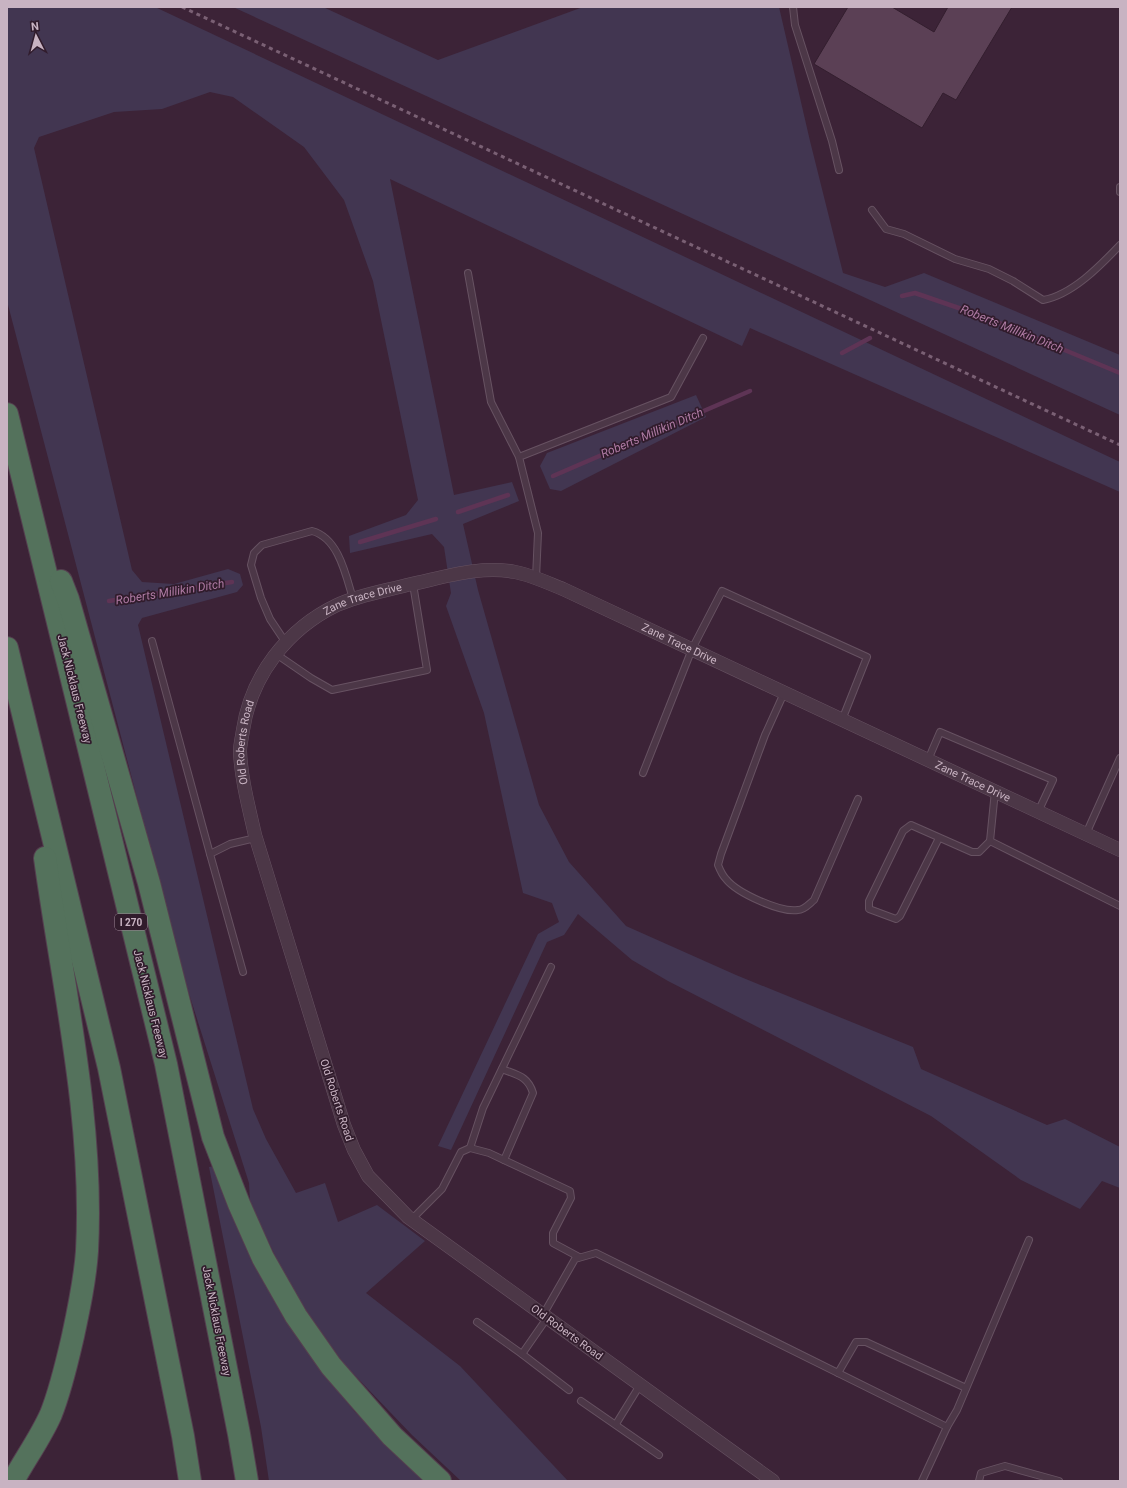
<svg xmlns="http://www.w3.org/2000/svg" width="1127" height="1488" font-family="Roboto,sans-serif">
	<rect width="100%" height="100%" fill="#3c2337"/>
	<g fill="#423651">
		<path d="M 7,7 L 155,7 L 1120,462 L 1120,492 L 750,328 L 742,346 L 390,179 L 454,495 L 512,482 L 519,501 L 463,524 L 478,590 L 539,805 L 569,862 L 626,926 L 736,975 L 913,1047 L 921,1069 L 1047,1125 L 1065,1119 L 1120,1147 L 1120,1188 L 1102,1181 L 1080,1209 L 1021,1180 L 931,1116 L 668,981 L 632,960 L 578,914 L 564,935 L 547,942 L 451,1150 L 438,1146 L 538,934 L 559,922 L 552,903 L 523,893 L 484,713 L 446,606 L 451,593 L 444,547 L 432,534 L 350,553 L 349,536 L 406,515 L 418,500 L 373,281 L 344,200 L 304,147 L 233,97 L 210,92 L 162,109 L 114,112 L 39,137 L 34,148 L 132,570 L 142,582 L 174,584 L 228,569 L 240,574 L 243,585 L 237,592 L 142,618 L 138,625 L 253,1109 L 266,1139 L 296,1193 L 325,1183 L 338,1222 L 377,1205 L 425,1241 L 366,1293 L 460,1366 L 568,1481 L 461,1481 L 412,1435 L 344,1364 L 306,1310 L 280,1266 L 250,1203 L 249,1183 L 185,981 L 7,301 Z"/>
		<path d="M 233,7 L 323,7 L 438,60 L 583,7 L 779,7 L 810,141 L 843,273 L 885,287 L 924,273 L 1120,355 L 1120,415 Z"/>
		<path d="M 696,395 L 706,417 L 561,491 L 550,489 L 540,466 L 547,453 Z"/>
		<path d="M 215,1166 L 320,1369 L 355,1412 L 426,1481 L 269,1481 L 261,1427 L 209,1167 Z"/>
	</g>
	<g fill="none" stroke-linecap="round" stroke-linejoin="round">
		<g stroke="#5e3455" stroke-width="4.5">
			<path d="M 902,296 L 915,293 L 985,317 L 1120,373"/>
			<path d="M 842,353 L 870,338"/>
			<path d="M 553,476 L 750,391"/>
			<path d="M 458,512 L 508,495"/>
			<path d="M 360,542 L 436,519"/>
			<path d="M 109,601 L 232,582"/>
		</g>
	</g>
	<path fill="#5b4055" stroke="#331e2e" d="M 848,7 L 892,7 L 934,32 L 948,7 L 1012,7 L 956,100 L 943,93 L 922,128 L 814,64 Z"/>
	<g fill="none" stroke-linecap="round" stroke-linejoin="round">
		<defs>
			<g id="lane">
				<path d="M 793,7 L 795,25 L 832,141 L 839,170"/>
				<path d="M 1120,187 L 1120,192"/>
				<path d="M 872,210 L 886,229 L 904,234 L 955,259 L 989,269 L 1013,281 L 1043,300 C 1072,295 1100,266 1120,245"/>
				<path d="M 468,273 L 491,402 L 519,457"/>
				<path d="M 536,578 L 538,533 L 519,457 L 671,397 L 703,338"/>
				<path d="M 152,641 L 210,854"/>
				<path d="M 286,643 L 270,619 L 261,598 L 251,565 L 254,553 L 262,545 L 312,531 C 339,538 346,576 353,599"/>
				<path d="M 276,654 L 311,678 L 332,690 L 427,670 L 413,584"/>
				<path d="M 784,693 L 765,735 L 721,854 L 718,865 C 720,870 722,875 726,879 C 737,893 781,913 798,910 C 804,910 809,904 814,900 L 858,799"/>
				<path d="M 928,760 L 940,732 L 1053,780 L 1038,812"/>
				<path d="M 643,773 L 692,649 L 722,591 L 867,657 L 842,720"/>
				<path d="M 995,791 L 990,841 L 1120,906"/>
				<path d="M 1086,834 L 1120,758"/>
				<path d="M 939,838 L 900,916 L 896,919 L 869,909 L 869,901 L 903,831 L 911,825 L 972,852 L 979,852 L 990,841"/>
				<path d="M 243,972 L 210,854 L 230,844 L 256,838"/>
				<path d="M 502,1069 C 517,1075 528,1076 533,1093 L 504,1160"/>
				<path d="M 470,1148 L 483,1108 L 551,967"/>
				<path d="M 412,1219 L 442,1189 L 461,1152 L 470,1148 L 489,1153 L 570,1191 L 571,1198 L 553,1233 L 553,1243 L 579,1257"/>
				<path d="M 543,1315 L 575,1259 L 596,1253 L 947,1427 L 922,1481"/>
				<path d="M 477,1322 L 522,1354 L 547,1318"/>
				<path d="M 522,1354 L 569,1390"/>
				<path d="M 838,1373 L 856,1342 L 866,1342 L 966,1388"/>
				<path d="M 581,1401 L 659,1455"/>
				<path d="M 616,1424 L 640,1385"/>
				<path d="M 947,1427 L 957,1410 L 1029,1240"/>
				<path d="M 979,1481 L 981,1473 L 1005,1466 L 1059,1481"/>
			</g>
			<g id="street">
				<path id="s1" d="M 773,1481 L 408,1217 L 368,1176 L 354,1150 L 344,1125 L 255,835 C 249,808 241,779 240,751 C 240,745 242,737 243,730 C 251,676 287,629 337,605 C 359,595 384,591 407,585 C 442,578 479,565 515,572 C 531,575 548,583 563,589 L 1120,850"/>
			</g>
			<g id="highway">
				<path d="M 7,414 L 166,1064 L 239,1434 L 247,1481"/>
				<path d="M 61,581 L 68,599 L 149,883 L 213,1137 L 239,1204 L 263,1258 L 296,1316 L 331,1366 L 392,1436 L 440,1481"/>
				<path d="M 7,648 L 109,1068 L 183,1436 L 190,1481"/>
				<path d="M 13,1481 C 25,1459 41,1437 51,1414 C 61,1389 67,1362 73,1336 C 79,1308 85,1280 87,1251 C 94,1120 63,988 45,858"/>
			</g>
		</defs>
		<use href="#lane" stroke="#675262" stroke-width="8"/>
		<use href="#street" stroke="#675262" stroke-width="14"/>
		<use href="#highway" stroke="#543f4f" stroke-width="24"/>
		<use href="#lane" stroke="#4c3747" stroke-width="6"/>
		<use href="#street" stroke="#4c3747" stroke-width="13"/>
		<use href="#highway" stroke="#54725c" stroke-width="22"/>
		<path stroke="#7a6074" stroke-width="3" stroke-dasharray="4 4" stroke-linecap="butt" d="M 182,7 L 1120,445"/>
	</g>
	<g text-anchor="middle" stroke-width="3.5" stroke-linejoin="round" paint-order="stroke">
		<rect fill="#311c2c" stroke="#9b8695" stroke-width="1" x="115" y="914" width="32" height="16" rx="3"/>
		<g font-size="10" font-weight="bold" fill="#c8b3c2">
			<text x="131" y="926">I 270</text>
		</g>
		<g font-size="11" fill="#c8b3c2" stroke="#311c2c">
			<text dy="4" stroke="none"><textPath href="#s1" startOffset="1163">Zane Trace Drive</textPath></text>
			<text dy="4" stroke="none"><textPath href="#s1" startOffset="1499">Zane Trace Drive</textPath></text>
			<text transform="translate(75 689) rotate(76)" y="4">Jack Nicklaus Freeway</text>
			<text dy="4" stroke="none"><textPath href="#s1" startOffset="962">Old Roberts Road</textPath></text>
			<text dy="4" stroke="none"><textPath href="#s1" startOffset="1823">Zane Trace Drive</textPath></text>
			<text transform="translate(151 1004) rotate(76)" y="4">Jack Nicklaus Freeway</text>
			<text transform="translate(337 1100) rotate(72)" y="4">Old Roberts Road</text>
			<text transform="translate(217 1321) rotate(79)" y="4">Jack Nicklaus Freeway</text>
			<text transform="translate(567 1332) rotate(36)" y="4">Old Roberts Road</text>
		</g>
		<g font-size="12" font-style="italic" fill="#af7ba4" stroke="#311c2c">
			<text transform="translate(1012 329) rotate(22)" y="4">Roberts Millikin Ditch</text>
			<text transform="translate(652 433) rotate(-23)" y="4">Roberts Millikin Ditch</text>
			<text transform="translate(170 592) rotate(-9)" y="4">Roberts Millikin Ditch</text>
		</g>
	</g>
	<rect width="1127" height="1488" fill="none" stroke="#c8b3c2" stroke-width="16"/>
	<g transform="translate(36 36) rotate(354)" stroke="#311c2c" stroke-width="3" paint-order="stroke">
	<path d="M0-3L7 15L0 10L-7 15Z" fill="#c8b3c2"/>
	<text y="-6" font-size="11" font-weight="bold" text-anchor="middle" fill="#c8b3c2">N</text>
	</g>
</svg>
